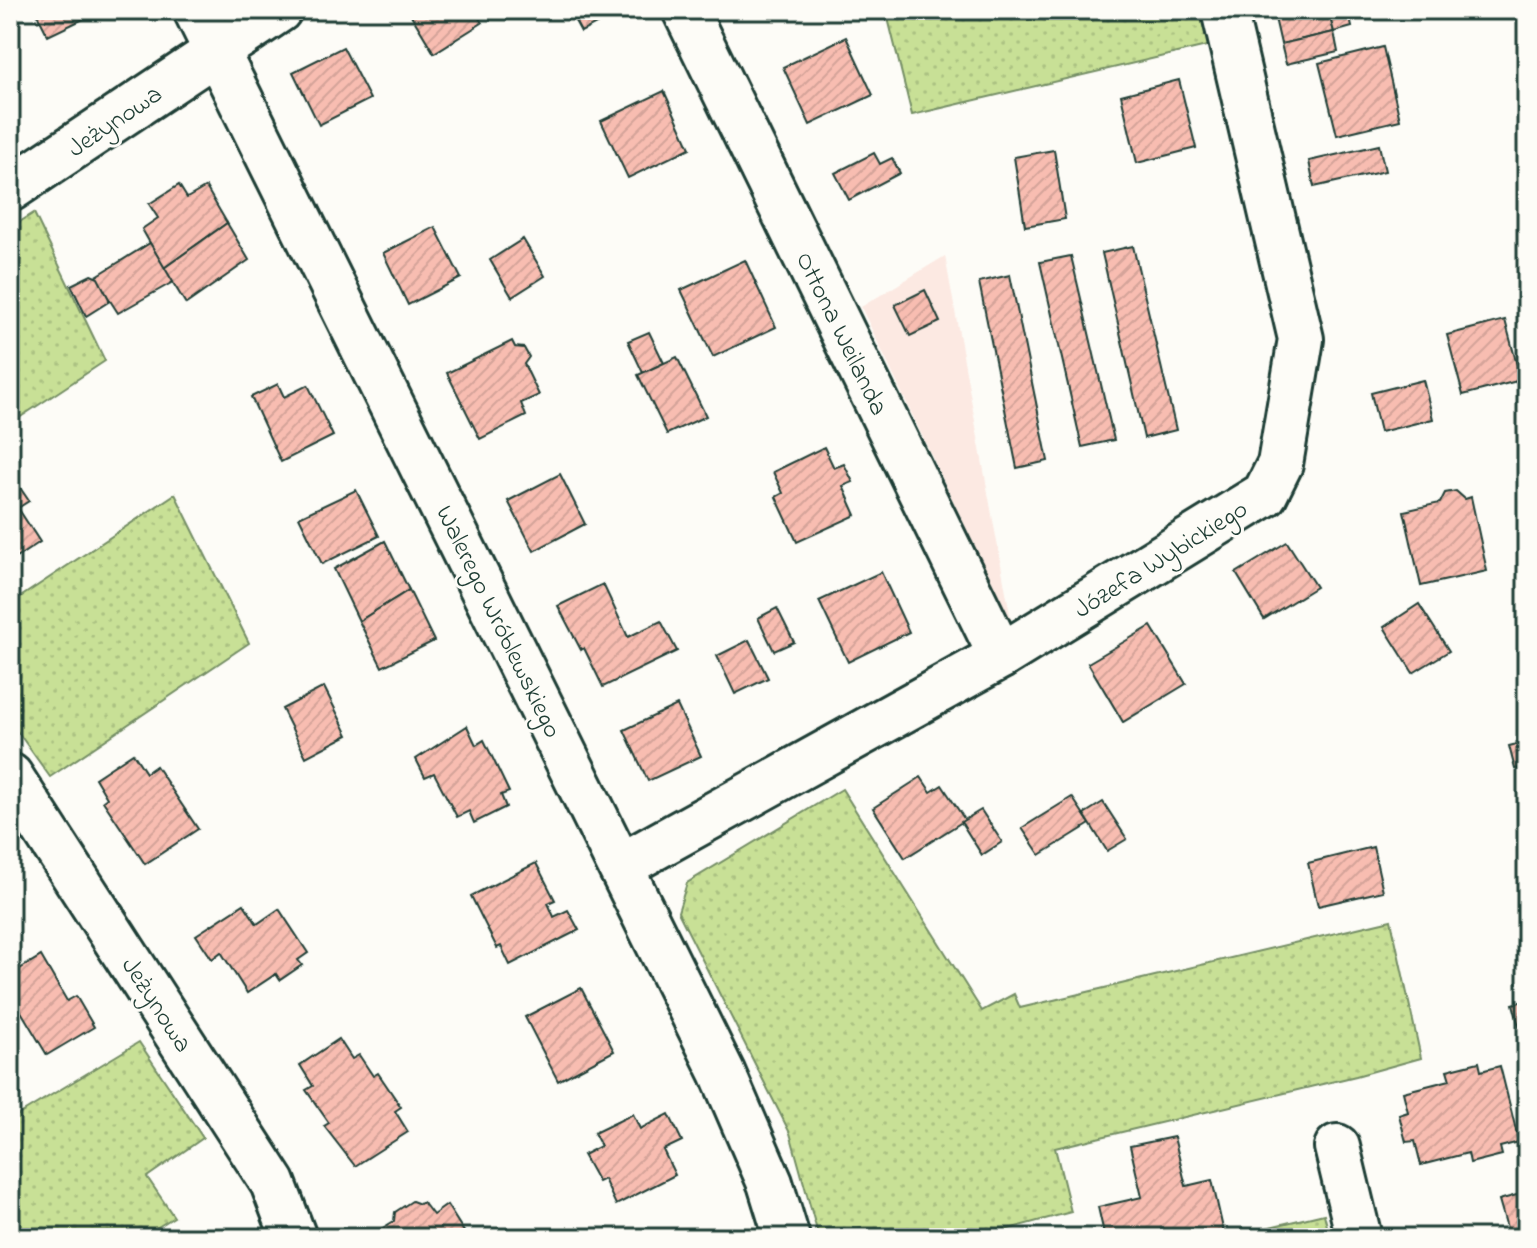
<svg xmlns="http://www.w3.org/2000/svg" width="1537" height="1248" font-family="'Indie Flower',sans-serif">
	<defs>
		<pattern id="green-dots" width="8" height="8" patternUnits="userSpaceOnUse" patternTransform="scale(2)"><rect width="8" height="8" fill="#c8e096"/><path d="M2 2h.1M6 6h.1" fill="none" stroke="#abc182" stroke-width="1.8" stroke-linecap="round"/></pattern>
		<pattern id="building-hatch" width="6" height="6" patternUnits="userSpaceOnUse" patternTransform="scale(2)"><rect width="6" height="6" fill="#f8bdb1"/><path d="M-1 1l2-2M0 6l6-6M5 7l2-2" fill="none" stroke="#d4a399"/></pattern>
	</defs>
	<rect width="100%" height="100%" fill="#fdfcf7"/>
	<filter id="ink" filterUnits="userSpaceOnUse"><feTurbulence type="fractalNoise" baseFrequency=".0125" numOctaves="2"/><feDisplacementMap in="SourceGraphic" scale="16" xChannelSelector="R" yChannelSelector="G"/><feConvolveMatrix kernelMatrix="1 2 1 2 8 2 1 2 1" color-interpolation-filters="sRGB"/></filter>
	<g filter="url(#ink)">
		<path fill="#fce9e2" d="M 945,256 L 1012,625 L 861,307 Z"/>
		<g fill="url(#green-dots)" stroke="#748e65" stroke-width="2">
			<path d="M 886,10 L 1203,10 L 1211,45 L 912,115 Z"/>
			<path d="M 34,213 L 105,361 L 10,424 L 10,228 Z"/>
			<path d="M 175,494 L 249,643 L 50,777 L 10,721 L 10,604 Z"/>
			<path d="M 842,789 L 982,1011 L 1014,994 L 1020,1008 L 1391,920 L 1421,1058 L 1356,1076 L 1055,1148 L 1071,1212 L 975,1238 L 819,1238 L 790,1133 L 678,912 L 687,883 Z"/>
			<path d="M 139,1042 L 203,1138 L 147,1177 L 174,1217 L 140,1238 L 10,1238 L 10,1120 Z"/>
			<path d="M 1324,1214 L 1330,1238 L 1224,1238 Z"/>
		</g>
		<g fill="url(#building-hatch)" stroke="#1f3d34" stroke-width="2">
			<path d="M 35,10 L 102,10 L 48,36 Z"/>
			<path d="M 408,10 L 474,10 L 482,23 L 434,53 Z"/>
			<path d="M 569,10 L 623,10 L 581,32 Z"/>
			<path d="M 1310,10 L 1328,10 L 1334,32 L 1281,44 L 1275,18 Z"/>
			<path d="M 1328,10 L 1348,10 L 1352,27 L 1334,32 Z"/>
			<path d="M 1334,32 L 1338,52 L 1286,64 L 1281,44 Z"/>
			<path d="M 846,37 L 873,95 L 810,125 L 783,67 Z"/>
			<path d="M 343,47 L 370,99 L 319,125 L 293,72 Z"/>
			<path d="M 1383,47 L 1400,120 L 1337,135 L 1319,63 Z"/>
			<path d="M 1179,80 L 1196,148 L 1137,163 L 1121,95 Z"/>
			<path d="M 664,91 L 690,148 L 628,178 L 601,121 Z"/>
			<path d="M 1379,145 L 1385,171 L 1314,187 L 1309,161 Z"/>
			<path d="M 1054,150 L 1065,219 L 1025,226 L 1014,157 Z"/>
			<path d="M 874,153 L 880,164 L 892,158 L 900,173 L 849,200 L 835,173 Z"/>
			<path d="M 179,185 L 187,198 L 206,187 L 227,223 L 164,268 L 142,229 L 158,218 L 149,204 Z"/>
			<path d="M 227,223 L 249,260 L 186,304 L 164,268 Z"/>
			<path d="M 435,227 L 461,278 L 408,305 L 383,253 Z"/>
			<path d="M 523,239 L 545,276 L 512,297 L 490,260 Z"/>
			<path d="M 150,243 L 173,282 L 118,313 L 95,277 Z"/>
			<path d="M 1133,246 L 1176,430 L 1144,438 L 1102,253 Z"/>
			<path d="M 1071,256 L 1114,440 L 1082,447 L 1040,262 Z"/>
			<path d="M 745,260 L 776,327 L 713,357 L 681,290 Z"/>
			<path d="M 91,275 L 98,278 L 110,301 L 86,316 L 71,285 Z"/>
			<path d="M 1010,275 L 1048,461 L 1017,468 L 979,282 Z"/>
			<path d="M 925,290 L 940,322 L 910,336 L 895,305 Z"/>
			<path d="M 1505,320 L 1521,380 L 1463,395 L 1447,335 Z"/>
			<path d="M 649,332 L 664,363 L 643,373 L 628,341 Z"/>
			<path d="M 512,341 L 515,347 L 524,348 L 529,357 L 524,364 L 539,395 L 521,403 L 526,416 L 480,439 L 447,373 Z"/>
			<path d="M 677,357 L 706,416 L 667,434 L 638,375 Z"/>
			<path d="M 1423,380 L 1433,419 L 1380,432 L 1371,393 Z"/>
			<path d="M 278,384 L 284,397 L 308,385 L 333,436 L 281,462 L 251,397 Z"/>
			<path d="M 824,447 L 834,468 L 844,464 L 853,482 L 843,486 L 856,515 L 797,542 L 776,497 L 783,493 L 773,472 Z"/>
			<path d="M 10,473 L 29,501 L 18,508 L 40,542 L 10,562 Z"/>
			<path d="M 560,474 L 585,524 L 534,551 L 508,501 Z"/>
			<path d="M 356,490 L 379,536 L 322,564 L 299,517 Z"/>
			<path d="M 1456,491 L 1465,499 L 1471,497 L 1487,571 L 1421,586 L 1404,511 L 1440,503 L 1445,493 Z"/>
			<path d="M 385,541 L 409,590 L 359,621 L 334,569 Z"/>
			<path d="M 1287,542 L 1316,587 L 1264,619 L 1236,573 Z"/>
			<path d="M 881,572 L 909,632 L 848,662 L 819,601 Z"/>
			<path d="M 603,584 L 628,637 L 661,621 L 677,651 L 603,687 L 584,648 L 581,650 L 558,606 Z"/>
			<path d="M 409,590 L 434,641 L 382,667 L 359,621 Z"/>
			<path d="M 1419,604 L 1449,651 L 1413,673 L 1384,627 Z"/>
			<path d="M 777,608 L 794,642 L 774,651 L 758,618 Z"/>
			<path d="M 1151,626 L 1186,684 L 1123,722 L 1088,663 Z"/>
			<path d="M 749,640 L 768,678 L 735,694 L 717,656 Z"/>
			<path d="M 324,687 L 348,735 L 306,757 L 282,709 Z"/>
			<path d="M 677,705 L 701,756 L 648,781 L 624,730 Z"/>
			<path d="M 1527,725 L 1527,767 L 1515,769 L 1509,746 L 1521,743 L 1518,732 Z"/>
			<path d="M 467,726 L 476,745 L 484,740 L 509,792 L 501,795 L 506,807 L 474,823 L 469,811 L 457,817 L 434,773 L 425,777 L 416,759 Z"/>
			<path d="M 133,753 L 146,773 L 156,766 L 198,829 L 145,864 L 103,801 L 107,798 L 95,778 Z"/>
			<path d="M 921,777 L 931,792 L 942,785 L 965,820 L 905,858 L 873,808 Z"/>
			<path d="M 1072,797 L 1090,824 L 1040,855 L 1022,828 Z"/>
			<path d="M 1103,802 L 1127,839 L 1107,851 L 1084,814 Z"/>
			<path d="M 981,810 L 1002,842 L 982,855 L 961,822 Z"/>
			<path d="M 1373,847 L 1383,891 L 1318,906 L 1308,863 Z"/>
			<path d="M 536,863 L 555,900 L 548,903 L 554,917 L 568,910 L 579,930 L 510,965 L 501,946 L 497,948 L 471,896 Z"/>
			<path d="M 244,904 L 257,924 L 279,909 L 308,953 L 298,960 L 302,965 L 280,980 L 276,974 L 247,993 L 221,952 L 212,959 L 196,935 Z"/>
			<path d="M 41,956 L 67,1001 L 76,996 L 94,1027 L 47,1055 L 10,993 L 10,975 Z"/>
			<path d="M 581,988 L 614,1051 L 558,1081 L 525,1017 Z"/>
			<path d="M 1527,1000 L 1527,1029 L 1520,1030 L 1513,1004 Z"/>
			<path d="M 339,1039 L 352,1059 L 359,1055 L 373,1076 L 378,1073 L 401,1107 L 395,1111 L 408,1132 L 355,1166 L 324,1126 L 329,1123 L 306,1090 L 313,1086 L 300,1065 Z"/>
			<path d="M 1479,1062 L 1481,1071 L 1500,1066 L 1519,1142 L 1500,1147 L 1502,1155 L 1470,1163 L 1468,1153 L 1421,1165 L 1415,1141 L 1406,1142 L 1399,1115 L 1408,1112 L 1403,1092 L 1450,1080 L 1447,1070 Z"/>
			<path d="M 633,1114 L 640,1129 L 669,1114 L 682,1141 L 663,1150 L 675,1175 L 616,1205 L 604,1179 L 598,1182 L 583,1155 L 601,1146 L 594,1133 Z"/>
			<path d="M 1174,1137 L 1186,1186 L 1212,1180 L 1224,1233 L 1203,1238 L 1105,1238 L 1098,1207 L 1142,1197 L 1130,1146 Z"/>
			<path d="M 1527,1192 L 1527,1238 L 1510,1238 L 1499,1200 Z"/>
			<path d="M 412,1201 L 420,1204 L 423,1202 L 433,1215 L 447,1205 L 468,1238 L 380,1238 L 376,1232 L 394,1221 L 395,1212 Z"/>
		</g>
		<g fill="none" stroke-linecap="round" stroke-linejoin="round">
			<defs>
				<g id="minor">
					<path d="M 196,10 L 722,1072 L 770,1183 L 787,1238"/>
					<path d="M 685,10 L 1001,656"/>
					<path d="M 10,189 L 279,10"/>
					<path d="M 10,776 L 273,1183 L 294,1238"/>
					<path d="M 621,866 L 1001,656 L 1265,494 L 1280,464 L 1301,339 L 1224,10"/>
					<path d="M 1337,1147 L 1359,1238"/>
				</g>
			</defs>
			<use href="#minor" stroke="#1f3d34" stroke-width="50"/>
			<use href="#minor" stroke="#fdfcf7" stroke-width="44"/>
		</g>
	</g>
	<g text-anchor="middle" stroke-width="6" stroke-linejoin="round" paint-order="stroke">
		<g font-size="26" fill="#1f3d34" stroke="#fdfcf7">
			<text transform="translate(114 120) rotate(-34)" y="9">Jeżynowa</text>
			<text transform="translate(843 333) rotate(64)" y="9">Ottona Weilanda</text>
			<text transform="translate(1160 558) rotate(-32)" y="9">Józefa Wybickiego</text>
			<text transform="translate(500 621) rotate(64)" y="9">Walerego Wróblewskiego</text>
			<text transform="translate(158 1004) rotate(57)" y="9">Jeżynowa</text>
		</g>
	</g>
	<rect width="1537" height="1248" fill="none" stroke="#fdfcf7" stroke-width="40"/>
	<rect x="20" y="20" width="1497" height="1208" fill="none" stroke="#1f3d34" stroke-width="3" filter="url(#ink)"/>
</svg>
